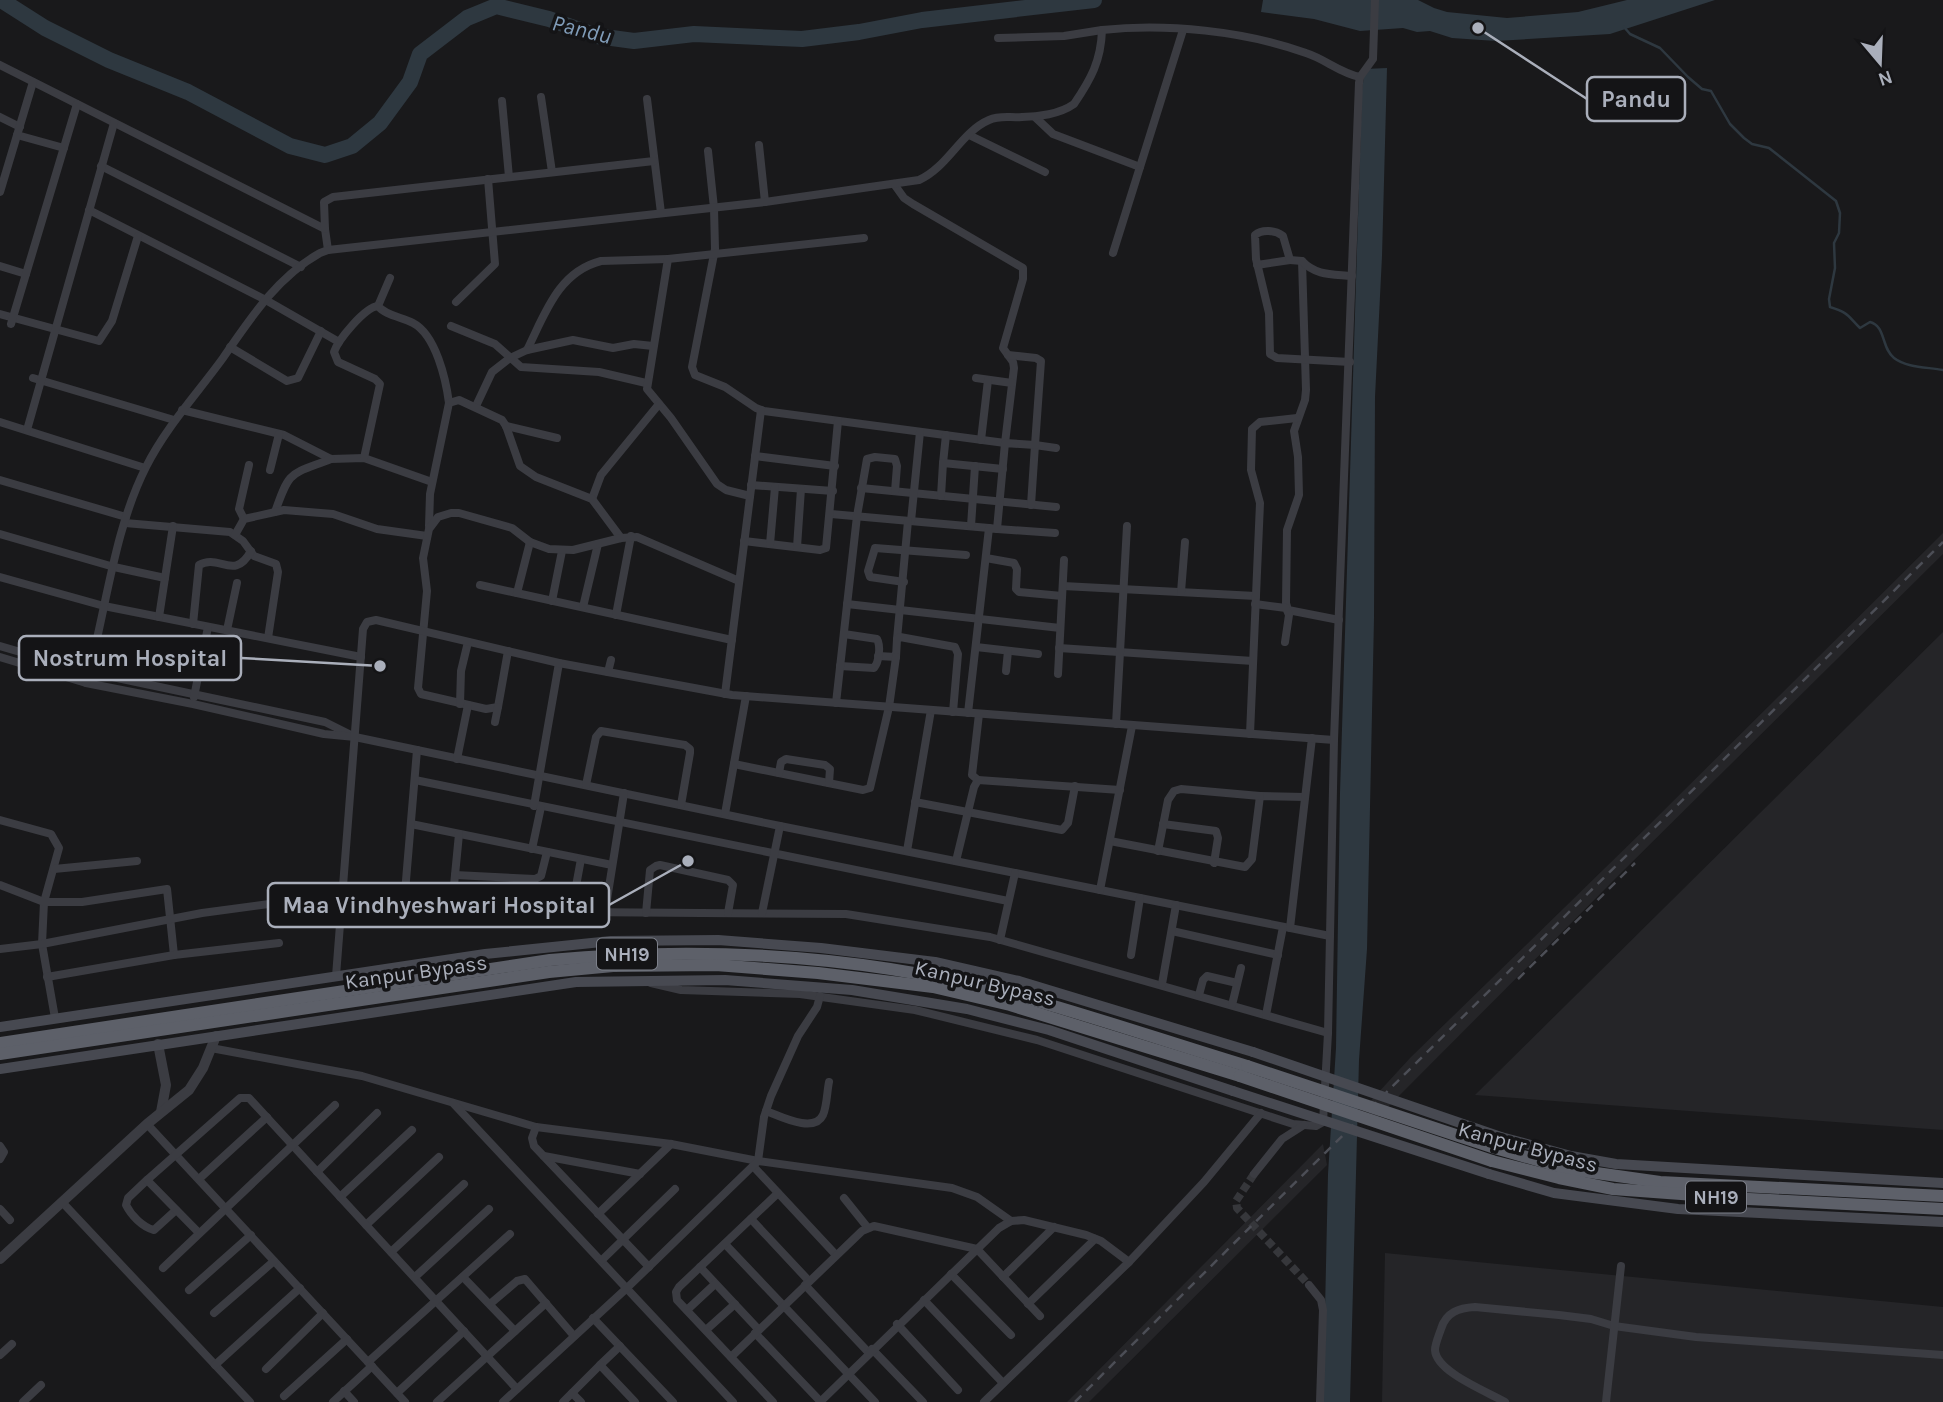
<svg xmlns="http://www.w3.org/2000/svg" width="1943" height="1402" font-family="Karla,sans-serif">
	<rect width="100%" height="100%" fill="#19191b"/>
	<g fill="#252528">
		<path d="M 1943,533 L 1943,554 L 1620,874 L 1376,1119 L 1364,1108 L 1411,1057 L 1646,828 Z"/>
		<path d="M 1943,632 L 1943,1130 L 1475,1095 Z"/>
		<path d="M 1323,1144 L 1327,1165 L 1089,1402 L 1067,1402 Z"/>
		<path d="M 1385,1253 L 1943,1307 L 1943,1402 L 1382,1402 Z"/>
	</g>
	<g fill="#2e3840">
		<path d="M 1263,0 L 1418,0 L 1434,8 L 1447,12 L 1507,18 L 1578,12 L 1627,0 L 1715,0 L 1610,34 L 1496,41 L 1452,38 L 1430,31 L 1417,32 L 1403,28 L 1360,31 L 1314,19 L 1261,12 Z"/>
		<path d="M 1387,68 L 1382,256 L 1375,397 L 1374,618 L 1367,949 L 1359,1060 L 1350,1402 L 1323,1402 L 1328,1174 L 1336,1048 L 1340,793 L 1362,90 L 1365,69 Z"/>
	</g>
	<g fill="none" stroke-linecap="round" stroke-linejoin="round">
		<path stroke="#2e3840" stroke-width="2.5" d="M 1624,27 L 1630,34 L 1660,48 L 1688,77 L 1702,89 L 1711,91 L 1730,124 L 1744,138 L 1752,144 L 1769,148 L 1836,201 L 1840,213 L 1839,233 L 1834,243 L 1835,268 L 1829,299 L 1830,307 C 1849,313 1847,315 1860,328 L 1870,322 C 1886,326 1881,348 1894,358 C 1907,368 1927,367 1943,370"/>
		<path stroke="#2e3840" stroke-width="16" d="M 1,0 L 45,28 L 109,60 L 188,92 L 290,146 L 325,155 L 352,146 L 380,123 L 410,82 L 420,54 L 467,18 L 496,6 L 549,19 L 597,36 L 634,41 L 694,34 L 802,39 L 859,32 L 922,20 L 1094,0"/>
		<path stroke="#36373b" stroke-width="8" stroke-dasharray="8 4" stroke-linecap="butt" d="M 1254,1174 L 1236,1201 L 1237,1208 L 1309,1285"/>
		<g stroke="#3b3c42" stroke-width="8">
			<path d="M 998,38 L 1064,36 L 1102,30"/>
			<path d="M 0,65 L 325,229 L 328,250"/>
			<path d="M 541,97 L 552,172"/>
			<path d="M 647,99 L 661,213"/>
			<path d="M 502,101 L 509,177"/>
			<path d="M 0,117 L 20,127"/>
			<path d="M 1035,117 L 1053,134 L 1140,167"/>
			<path d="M 17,135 L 64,148"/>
			<path d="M 969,135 L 1045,172"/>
			<path d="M 759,145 L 765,202"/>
			<path d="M 708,151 L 714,208 L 715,249 L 692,367 L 695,375 L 725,387 L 756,408 L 764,411 L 1005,443 L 1014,368 L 1013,362 L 1003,348 L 1023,279 L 1023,268 L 913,204 L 904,198 L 894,184"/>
			<path d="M 101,166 L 301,267"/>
			<path d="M 0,192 L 33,82"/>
			<path d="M 89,210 L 264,299 L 339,342"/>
			<path d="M 325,229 L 324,202 L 333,197 L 654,161"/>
			<path d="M 1113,253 L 1183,30"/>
			<path d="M 1302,261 L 1306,390 L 1305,400 L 1294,431 L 1298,457 L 1299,495 L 1287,530 L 1286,603 L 1288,610 L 1339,620"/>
			<path d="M 1257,265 L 1290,260"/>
			<path d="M 0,266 L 26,274"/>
			<path d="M 390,278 L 378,306 C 386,316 402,317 413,323 C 436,335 446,380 449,403"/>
			<path d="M 456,302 L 495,264 L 488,179"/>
			<path d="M 0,314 L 99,341 L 112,321 L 138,236"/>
			<path d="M 11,324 L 77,104"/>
			<path d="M 451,326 L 495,344 L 521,367 L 599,372 L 646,383"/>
			<path d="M 230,347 L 287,381 L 298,378 L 321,331"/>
			<path d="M 527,350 C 545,314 558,272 601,261 L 668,259"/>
			<path d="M 1350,362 L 1277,358 L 1270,354 L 1269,313 L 1256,259 L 1255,235 C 1262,229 1275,230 1283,236 L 1290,260 L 1302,261 C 1316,276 1333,274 1352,276"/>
			<path d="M 33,378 L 174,420"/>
			<path d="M 976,378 L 1012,383"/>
			<path d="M 476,406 L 492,372 L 510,358 L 527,350 L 573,340 L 613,348 L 634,344 L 653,346"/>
			<path d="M 182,410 L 284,435 L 331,459 L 364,458 L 432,482"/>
			<path d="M 0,422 L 145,468"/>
			<path d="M 506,426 L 557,438"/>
			<path d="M 27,430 L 114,123"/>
			<path d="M 981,440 L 988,380"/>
			<path d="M 755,456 L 835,466"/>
			<path d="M 364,458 L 380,384 L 375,379 L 338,362 L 334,352 C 338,340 365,307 378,306"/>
			<path d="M 943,463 L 946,435"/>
			<path d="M 270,470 L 279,434"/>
			<path d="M 0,480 L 126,517"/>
			<path d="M 751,485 L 833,491"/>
			<path d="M 861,488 L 1056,507"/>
			<path d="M 750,496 L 726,490 L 717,484 L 671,418 L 647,389 L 668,259 L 864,238"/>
			<path d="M 941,496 L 943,463 L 1003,469"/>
			<path d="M 592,499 L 601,475 L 659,404"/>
			<path d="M 1031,505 L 1035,445 L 1056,448"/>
			<path d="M 275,512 C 290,469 290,475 331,459"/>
			<path d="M 831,514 L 989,528"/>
			<path d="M 244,519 L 239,509 L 249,465"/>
			<path d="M 911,521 L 920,432"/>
			<path d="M 125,523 L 230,532 L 243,541 L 254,556 L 276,564 L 278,572 L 268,638"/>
			<path d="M 429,526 L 430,494 L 449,403 L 459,400 L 502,420 L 506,426 L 520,466 L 536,477 L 592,499 L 621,538"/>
			<path d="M 971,526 L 975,466"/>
			<path d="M 997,529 L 1055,533"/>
			<path d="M 0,534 L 114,567 L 165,578"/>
			<path d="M 235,535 L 244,519 L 284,510 L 333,514 L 377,529 L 427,536"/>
			<path d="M 744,541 L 820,550 L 826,548 L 838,421"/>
			<path d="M 770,544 L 775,487"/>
			<path d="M 797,547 L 801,489"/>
			<path d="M 986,558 L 1014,563 L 1017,569 L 1016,589 L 1019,592 L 1062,596"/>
			<path d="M 0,577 L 104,606 L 361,657"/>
			<path d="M 904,582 L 870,577 L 868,571 L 875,548 L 966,555"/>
			<path d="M 480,585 L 732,640"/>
			<path d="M 1063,586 L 1256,596"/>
			<path d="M 1181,592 L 1185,542"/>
			<path d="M 517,593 L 530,542"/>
			<path d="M 552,601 L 562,551"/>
			<path d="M 847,604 L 1060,628"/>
			<path d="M 1255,604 L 1286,608 L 1289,615 L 1285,642"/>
			<path d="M 583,607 L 598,544"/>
			<path d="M 616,615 L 631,536"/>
			<path d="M 159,617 L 173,526"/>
			<path d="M 193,624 L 199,565 C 219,553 234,582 251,551"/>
			<path d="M 227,630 L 237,583"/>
			<path d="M 897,639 L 908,521"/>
			<path d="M 0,646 L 89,672 L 325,722 L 349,734"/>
			<path d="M 976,647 L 1038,654"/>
			<path d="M 1059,648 L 1253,661"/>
			<path d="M 508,651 L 498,707 L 486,709 L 421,694 L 418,688 L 427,591 L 423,558 L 429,529 L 438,517 L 451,513 L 459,513 L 512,528 L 530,542 L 549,549 L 573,550 L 621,538 L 637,537 L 739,581"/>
			<path d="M 878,656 L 896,657 L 897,639 L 900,637 L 955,647 L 958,654 L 953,712"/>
			<path d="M 0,657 L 86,683 L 193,704 L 324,734 L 355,737 L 780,826 L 1330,936"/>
			<path d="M 840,666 L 874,668 C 879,662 881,646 877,639 L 844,634"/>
			<path d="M 1006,671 L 1008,651"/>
			<path d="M 608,672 L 611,660"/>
			<path d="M 1058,674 L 1064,560"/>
			<path d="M 86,683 C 106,613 113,532 146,467 C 166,427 197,394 223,358 C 250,319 277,277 320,253 L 328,250 L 765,202 L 919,180 C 948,167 961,132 989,120 C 1000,115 1010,118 1022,117 C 1038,117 1060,114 1074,104 C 1091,79 1101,61 1102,30 C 1166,23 1245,31 1306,53 C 1325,59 1340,73 1360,77"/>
			<path d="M 725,694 L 761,410"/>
			<path d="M 194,697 L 208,627"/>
			<path d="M 836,703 L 857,516 L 867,459 L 875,457 L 895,459 L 897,466 L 895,491"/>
			<path d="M 460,704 L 461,671 L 468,642"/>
			<path d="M 968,713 L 989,528 L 997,529 L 1005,443 L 1035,445 L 1041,361 L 1036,358 L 1008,355"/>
			<path d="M 495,722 L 498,707"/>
			<path d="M 1116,724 L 1127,526"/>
			<path d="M 1250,734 L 1260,503 L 1251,470 L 1252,429 L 1260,422 L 1297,418"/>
			<path d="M 457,759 L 468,705"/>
			<path d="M 734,764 L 863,790 L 870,788 L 889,707 L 896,657"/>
			<path d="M 779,773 L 781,762 L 786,759 L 825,765 L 830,769 L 829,783"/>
			<path d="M 415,780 L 1008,901"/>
			<path d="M 978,780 L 972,775 L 979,714"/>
			<path d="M 586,785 L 596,737 L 601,731 L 685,745 L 690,749 L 690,753 L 681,805"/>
			<path d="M 915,802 L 1062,830 L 1068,823 L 1075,786"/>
			<path d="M 534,806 L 559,663"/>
			<path d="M 725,814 L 746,696"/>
			<path d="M 0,820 L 51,834 L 59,848 L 44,902 L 42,944 L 55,1018"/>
			<path d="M 411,824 L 612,865"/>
			<path d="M 1163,824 L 1216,831 L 1218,838 L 1214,863"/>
			<path d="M 1110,841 L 1245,867 L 1252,859 L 1260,796 L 1305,797"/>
			<path d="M 532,849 L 541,807"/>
			<path d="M 907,851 L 931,710"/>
			<path d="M 1158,851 L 1168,800 L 1174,791 L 1181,789 L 1260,796"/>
			<path d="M 956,861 L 974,787 L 978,780 L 1120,790"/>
			<path d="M 54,869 L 137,861"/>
			<path d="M 455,875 L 535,879 L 541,876 L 547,852"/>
			<path d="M 0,885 L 44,902 L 82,902 L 167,889 L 174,955"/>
			<path d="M 343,889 L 467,920 L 576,912 L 846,914 L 990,937 L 1328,1033"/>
			<path d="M 1100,890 L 1132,726"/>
			<path d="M 404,904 L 417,750"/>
			<path d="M 605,912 L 624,793"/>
			<path d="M 571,913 L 581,859"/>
			<path d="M 646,913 L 650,870 L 656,866 L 660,865 L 728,880 L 733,885 L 728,913"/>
			<path d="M 762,913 L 780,826"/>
			<path d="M 451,916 L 459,834"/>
			<path d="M 1290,928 L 1312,738"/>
			<path d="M 1172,931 L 1278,955"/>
			<path d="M 1000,940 L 1015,873"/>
			<path d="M 0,949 L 42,944 L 202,913 L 284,902"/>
			<path d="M 1131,955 L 1140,898"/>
			<path d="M 336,976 L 363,629 L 367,622 L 376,620 L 559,663 L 732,695 L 1334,740"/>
			<path d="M 47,977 L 174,955 L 279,943"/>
			<path d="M 651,983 L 681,990 L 800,994 L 915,1010 L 1037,1040 L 1293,1124 L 1316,1126 L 1323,1122 L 1328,1033 L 1334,740 L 1359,83 L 1360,77 L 1373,59 L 1375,0"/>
			<path d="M 1162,984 L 1176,905"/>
			<path d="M 1199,995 L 1203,980 L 1207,976 L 1237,983"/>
			<path d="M 1232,1005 L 1241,968"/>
			<path d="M 1266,1015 L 1283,927"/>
			<path d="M 211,1048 L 362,1076 L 536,1127 L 671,1144 L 758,1161 L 952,1188 L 977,1197 L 1011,1221"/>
			<path d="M 453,1103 L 733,1402"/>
			<path d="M 766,1111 C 780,1116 814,1134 823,1115 C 827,1106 827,1091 829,1082"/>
			<path d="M 147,1124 L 405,1402"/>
			<path d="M 536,1127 L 532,1138 L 534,1146 L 649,1267"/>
			<path d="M 0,1146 L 4,1152 L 0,1159"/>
			<path d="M 544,1156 L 640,1174"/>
			<path d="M 753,1166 L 836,1255"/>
			<path d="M 317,1172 L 377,1113"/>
			<path d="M 1254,1174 L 1282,1139 L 1304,1125"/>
			<path d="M 199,1179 L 267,1117"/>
			<path d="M 147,1180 L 128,1198 L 126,1205 C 131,1215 142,1227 154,1230 L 176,1210"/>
			<path d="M 340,1197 L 412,1130"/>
			<path d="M 844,1198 L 868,1228"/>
			<path d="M 62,1202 L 250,1402"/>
			<path d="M 0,1209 L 10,1220"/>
			<path d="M 598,1214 L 671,1144"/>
			<path d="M 751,1219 L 809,1281"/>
			<path d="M 366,1225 L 439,1157"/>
			<path d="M 199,1233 L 147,1180 L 240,1098 L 249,1098 L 517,1389"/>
			<path d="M 725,1244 L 875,1402"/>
			<path d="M 391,1252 L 464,1184"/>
			<path d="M 602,1260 L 675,1189"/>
			<path d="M 700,1267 L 759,1330"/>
			<path d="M 163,1268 L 335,1105"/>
			<path d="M 951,1274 L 1011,1335"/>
			<path d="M 415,1277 L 489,1209"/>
			<path d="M 463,1277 L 515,1331"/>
			<path d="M 1003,1277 L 1054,1227"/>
			<path d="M 805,1285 L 869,1353"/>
			<path d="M 1309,1285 L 1321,1300 L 1323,1310 L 1320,1402"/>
			<path d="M 189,1290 L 251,1235"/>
			<path d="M 924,1300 L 1003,1383"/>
			<path d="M 490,1304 L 517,1281 L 525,1279 L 574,1336"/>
			<path d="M 1028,1304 L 1095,1239"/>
			<path d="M 687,1310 L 715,1284"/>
			<path d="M 214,1313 L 274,1261"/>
			<path d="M 593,1318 L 673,1402"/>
			<path d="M 897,1324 L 958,1390"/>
			<path d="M 706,1330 L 735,1304"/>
			<path d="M 755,1333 L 820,1401"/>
			<path d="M 872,1349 L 923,1402"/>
			<path d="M 0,1355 L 12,1344"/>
			<path d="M 731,1357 L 862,1231 L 874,1226 L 977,1249 L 1040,1316"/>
			<path d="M 368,1362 L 510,1234"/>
			<path d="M 215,1365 L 300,1288"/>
			<path d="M 600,1365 L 620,1346"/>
			<path d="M 266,1369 L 323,1313"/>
			<path d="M 344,1391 L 354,1402"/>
			<path d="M 397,1393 L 464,1331"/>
			<path d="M 572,1393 L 581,1402"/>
			<path d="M 284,1396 L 347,1339"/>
			<path d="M 23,1402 L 41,1385"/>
			<path d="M 333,1402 L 372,1366"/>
			<path d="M 437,1402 L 546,1303"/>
			<path d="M 503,1402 L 628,1287 L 758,1161 L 764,1117 L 771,1096 L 798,1036 L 817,1007 L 820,996"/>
			<path d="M 563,1402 L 600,1365 L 635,1402"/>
			<path d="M 773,1402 L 677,1300 L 676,1292 L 679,1287 L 778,1193"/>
			<path d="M 820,1402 L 999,1228 L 1011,1221 L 1024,1220 L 1086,1235 L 1101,1241 L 1129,1262"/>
			<path d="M 984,1402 L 1129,1262 L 1204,1182 L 1261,1113"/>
			<path d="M 1505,1402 C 1488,1392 1436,1372 1435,1350 C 1435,1344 1439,1335 1441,1329 C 1446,1312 1459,1308 1475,1307 L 1559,1315 L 1591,1319 L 1614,1326 L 1696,1337 L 1943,1355"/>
			<path d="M 1606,1402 L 1621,1266"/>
		</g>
		<g stroke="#3b3c42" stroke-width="10">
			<path d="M 158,1044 L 166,1085 L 161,1112"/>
			<path d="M 0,1259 L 147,1124 L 189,1090 L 203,1068 L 216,1036"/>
		</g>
		<g stroke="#474951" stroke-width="10">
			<path d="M 0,1027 L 485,954 L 611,941 L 718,940 L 821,948 L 935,962 L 1019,981 L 1253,1052"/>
			<path d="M 0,1069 L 576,982 L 725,980 L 852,990 L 967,1009 L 1049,1030 L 1233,1091"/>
			<path d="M 1501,1137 L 1571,1156 L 1616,1164 L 1943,1183"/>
			<path d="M 1489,1174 L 1554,1193 L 1678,1209 L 1943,1222"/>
		</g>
		<g stroke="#5d6069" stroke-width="12">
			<path d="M 0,1043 L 550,960 C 706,946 866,955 1019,996 C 1095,1017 1171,1043 1247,1066"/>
			<path d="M 0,1054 L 549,972 L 613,966 L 716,965 L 818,973 L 933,987 L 1010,1005 L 1240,1076"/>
			<path d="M 1495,1148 L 1568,1169 L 1660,1182 L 1943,1196"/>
			<path d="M 1492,1161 L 1559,1178 L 1613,1189 L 1749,1199 L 1943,1209"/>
		</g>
		<g stroke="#4c4e56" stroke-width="2.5" stroke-dasharray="9 7" stroke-linecap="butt">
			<path d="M 1518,979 L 1635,863"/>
			<path d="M 1075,1402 C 1362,1114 1654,830 1943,542"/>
		</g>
		<g stroke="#474951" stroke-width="10">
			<path d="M 1253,1052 L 1501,1137"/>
			<path d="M 1233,1091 L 1489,1174"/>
		</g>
		<g stroke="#5d6069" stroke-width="12">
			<path d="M 1247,1066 L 1495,1148"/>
			<path d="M 1240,1076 L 1492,1161"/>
		</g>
	</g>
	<g text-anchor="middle" stroke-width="7" stroke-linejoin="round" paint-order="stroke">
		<g fill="#141416" stroke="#7d808a" stroke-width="2">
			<rect x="597" y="938.5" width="60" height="31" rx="5"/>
			<rect x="1686" y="1181.5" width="60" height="31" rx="5"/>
		</g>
		<g font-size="19" font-weight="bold" fill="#aaafbb">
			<text x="627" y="961">NH19</text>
			<text x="1716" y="1204">NH19</text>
		</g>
		<g font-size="21" fill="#aaafbb" stroke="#141416">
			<text transform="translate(416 972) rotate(-8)" y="7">Kanpur Bypass</text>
			<text transform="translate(985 983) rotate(13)" y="7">Kanpur Bypass</text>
			<text transform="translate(1528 1147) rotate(15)" y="7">Kanpur Bypass</text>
		</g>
		<g font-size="23" font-style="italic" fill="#809cb8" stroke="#141416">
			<text transform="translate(582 29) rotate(14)" y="8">Pandu</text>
		</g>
	</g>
	<path fill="none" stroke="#aaafbb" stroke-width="2.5" d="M1478 28L1587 99M380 666L241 658M688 861L609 905"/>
	<g fill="#aaafbb" stroke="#141416" stroke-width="2.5">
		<circle cx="1478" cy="28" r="7"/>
		<circle cx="380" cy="666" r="7"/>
		<circle cx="688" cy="861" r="7"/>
	</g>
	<g fill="#141416" stroke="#aaafbb" stroke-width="2.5">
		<rect x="1587" y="77" width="98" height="44" rx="7"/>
		<rect x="19" y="636" width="222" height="44" rx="7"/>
		<rect x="268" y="883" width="341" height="44" rx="7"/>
	</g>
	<g font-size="23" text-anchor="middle" font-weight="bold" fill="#aaafbb">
		<text x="1636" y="107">Pandu</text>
		<text x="130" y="666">Nostrum Hospital</text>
		<text x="439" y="913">Maa Vindhyeshwari Hospital</text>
	</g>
	<g transform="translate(1880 63) rotate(161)" stroke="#141416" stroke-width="5" paint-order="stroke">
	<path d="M0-5L12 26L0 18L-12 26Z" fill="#aaafbb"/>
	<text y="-10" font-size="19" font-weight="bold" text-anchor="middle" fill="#aaafbb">N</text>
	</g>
</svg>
